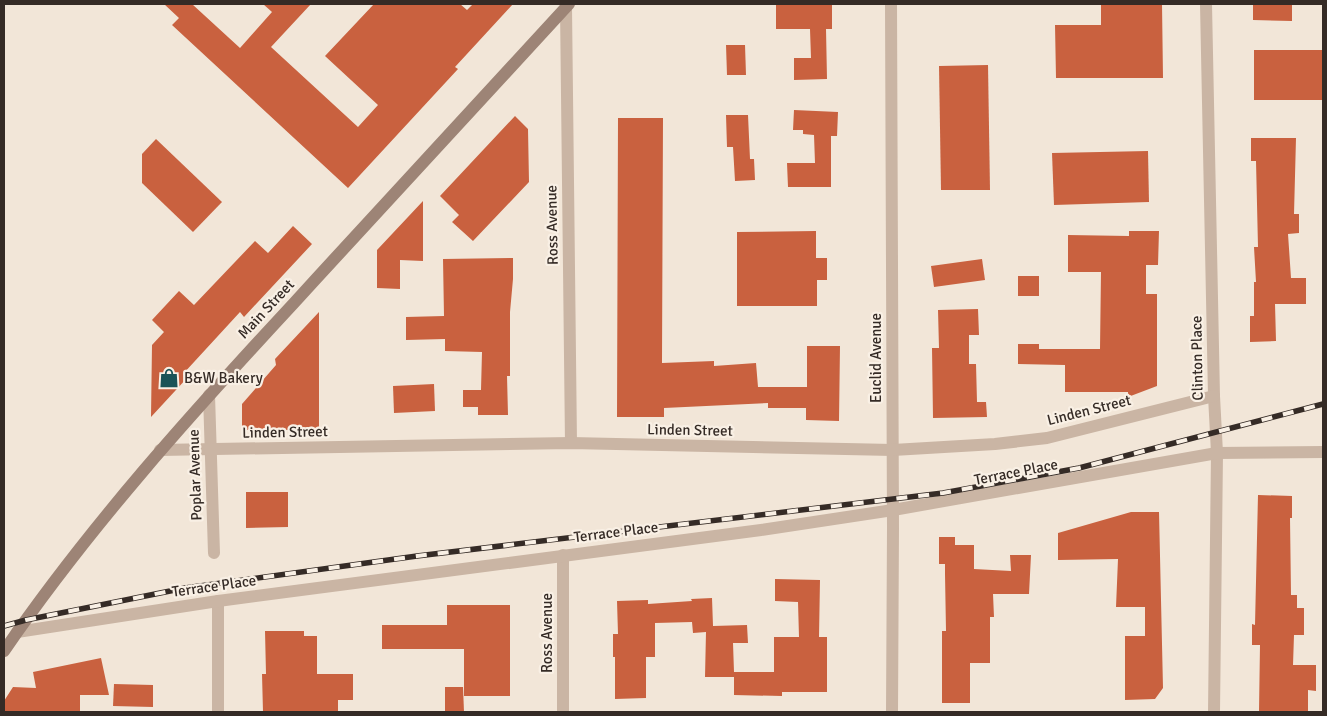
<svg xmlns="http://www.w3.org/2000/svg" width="1327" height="716" font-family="Signika,sans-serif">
	<rect width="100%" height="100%" fill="#f2e6d8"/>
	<g fill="#c9613f">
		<path d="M 164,4 L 192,4 L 240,48 L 272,12 L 263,4 L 311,4 L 271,47 L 358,127 L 378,105 L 325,56 L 374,4 L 460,4 L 467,10 L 473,4 L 513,4 L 455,67 L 458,69 L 348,188 L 172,25 L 179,18 Z"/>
		<path d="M 776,4 L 832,4 L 832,29 L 826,29 L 827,79 L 794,80 L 794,58 L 811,58 L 810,29 L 776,29 Z"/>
		<path d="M 1101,4 L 1162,4 L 1163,78 L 1056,78 L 1055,25 L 1101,25 Z"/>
		<path d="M 1253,4 L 1292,4 L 1292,21 L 1253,20 Z"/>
		<path d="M 726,45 L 745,45 L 746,75 L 727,75 Z"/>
		<rect x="1254" y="50" width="69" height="50"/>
		<path d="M 988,65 L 990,190 L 941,190 L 939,66 Z"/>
		<path d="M 794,110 L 838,112 L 837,136 L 831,136 L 831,187 L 788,187 L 787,163 L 815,163 L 814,135 L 803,134 L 803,130 L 793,130 Z"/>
		<path d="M 726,115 L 748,115 L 750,159 L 754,159 L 755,180 L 735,181 L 733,147 L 727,147 Z"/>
		<path d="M 515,116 L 528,129 L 529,182 L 473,241 L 452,222 L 459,215 L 440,196 Z"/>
		<path d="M 618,118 L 663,118 L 662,363 L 714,361 L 714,366 L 756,363 L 758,387 L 807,387 L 807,346 L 840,346 L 839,421 L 806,420 L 806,408 L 768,408 L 768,403 L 664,408 L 664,417 L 617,417 Z"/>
		<path d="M 1251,138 L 1296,138 L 1294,214 L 1299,214 L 1299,233 L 1288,234 L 1291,278 L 1306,278 L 1306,304 L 1275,304 L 1276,341 L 1250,342 L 1250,316 L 1254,316 L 1254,282 L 1256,282 L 1254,247 L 1258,247 L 1256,161 L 1251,161 Z"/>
		<path d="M 156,139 L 222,202 L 193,232 L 142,183 L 142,154 Z"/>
		<path d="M 1148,151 L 1149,202 L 1054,205 L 1052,153 Z"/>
		<path d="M 423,201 L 423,261 L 400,260 L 400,289 L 377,288 L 377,250 Z"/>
		<path d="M 293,226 L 312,244 L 244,317 L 240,312 L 183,374 L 187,378 L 151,417 L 152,345 L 164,332 L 152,320 L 179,291 L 194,305 L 255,241 L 268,253 Z"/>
		<path d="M 816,231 L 816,258 L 827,258 L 827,280 L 817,280 L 817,306 L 737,306 L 737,232 Z"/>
		<path d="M 1129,231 L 1159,231 L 1158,265 L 1146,265 L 1146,294 L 1157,294 L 1157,386 L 1128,397 L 1128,392 L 1065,392 L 1065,365 L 1018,364 L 1018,344 L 1039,344 L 1039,349 L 1100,349 L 1101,272 L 1068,272 L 1068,235 L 1129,236 Z"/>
		<path d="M 513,258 L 513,279 L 510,312 L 510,376 L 507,376 L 508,415 L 478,415 L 478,407 L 463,407 L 463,390 L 481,390 L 482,352 L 445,351 L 445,339 L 406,340 L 406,317 L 444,316 L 443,259 Z"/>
		<path d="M 982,259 L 985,280 L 934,287 L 931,266 Z"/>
		<rect x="1018" y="276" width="21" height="20"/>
		<path d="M 978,309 L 979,335 L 969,335 L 969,364 L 976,364 L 977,402 L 986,402 L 987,417 L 933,418 L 932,348 L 939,348 L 938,310 Z"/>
		<path d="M 319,312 L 319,430 L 242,430 L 242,404 L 276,365 L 275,359 Z"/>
		<path d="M 434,384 L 435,411 L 394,413 L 393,386 Z"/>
		<path d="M 246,492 L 288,492 L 288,527 L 246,528 Z"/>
		<path d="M 1258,495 L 1292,496 L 1292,518 L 1290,518 L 1291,595 L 1297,595 L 1297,608 L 1304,608 L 1304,635 L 1294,635 L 1293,665 L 1316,665 L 1316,691 L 1308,690 L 1308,712 L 1259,712 L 1260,645 L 1252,645 L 1252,624 L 1255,625 Z"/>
		<path d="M 1131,512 L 1159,512 L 1163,688 L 1155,699 L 1125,700 L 1125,636 L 1145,636 L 1145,607 L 1116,607 L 1118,559 L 1058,560 L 1058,533 Z"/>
		<path d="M 939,537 L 955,537 L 955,545 L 974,545 L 974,569 L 1011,571 L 1010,555 L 1031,555 L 1029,594 L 993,594 L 994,617 L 990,617 L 990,663 L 970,663 L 970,703 L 942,703 L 942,631 L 946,631 L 945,574 L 945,564 L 939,564 Z"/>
		<path d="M 775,579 L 820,580 L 819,637 L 827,637 L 827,692 L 782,692 L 782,696 L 734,695 L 734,677 L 705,677 L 706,632 L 693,633 L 692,622 L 655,623 L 655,657 L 646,657 L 646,698 L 615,699 L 615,657 L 613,657 L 613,634 L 618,634 L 617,601 L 648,600 L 648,604 L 692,601 L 691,599 L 712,598 L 713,626 L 747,625 L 748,643 L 733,643 L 734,672 L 774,672 L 774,637 L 799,637 L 798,602 L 775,601 Z"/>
		<path d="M 447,605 L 510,605 L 510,696 L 464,696 L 464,649 L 382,649 L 382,625 L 447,625 Z"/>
		<path d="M 265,631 L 304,631 L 304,636 L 317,636 L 317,674 L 353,674 L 353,700 L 338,700 L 338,712 L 263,712 L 262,674 L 266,674 Z"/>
		<path d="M 101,658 L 109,695 L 80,695 L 80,712 L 4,712 L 4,701 L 13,687 L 36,688 L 33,672 Z"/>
		<path d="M 114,684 L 153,685 L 153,707 L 113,706 Z"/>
		<path d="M 445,687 L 463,687 L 464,712 L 445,712 Z"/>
	</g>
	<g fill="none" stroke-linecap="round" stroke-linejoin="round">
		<g stroke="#cab5a4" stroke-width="12">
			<path d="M 891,4 L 893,528 L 892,712"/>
			<path d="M 1206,4 L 1214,396 L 1217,453 L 1214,712"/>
			<path d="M 566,7 L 571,443"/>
			<path d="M 209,395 L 214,553"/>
			<path d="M 160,450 L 571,443 L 893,450 L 995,444 L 1047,438 L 1214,396"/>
			<path d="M 563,555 L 563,712"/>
			<path d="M 218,601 L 218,712"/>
			<path d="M 17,632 L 218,601 L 761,530 L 893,510 L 1217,453 L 1323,452"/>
		</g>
		<path stroke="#9d8476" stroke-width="12" d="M 4,651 C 90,526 191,414 294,303 C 385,203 477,104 569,4"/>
		<defs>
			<path id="rail" d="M 4,626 L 26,620 L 185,588 L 417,556 L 943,493 L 1079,468 L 1323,404"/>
		</defs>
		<use href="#rail" stroke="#352b26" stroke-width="5.5"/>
		<use href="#rail" stroke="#f9f0e5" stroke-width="4" stroke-dasharray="11" stroke-linecap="butt"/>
	</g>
	<defs>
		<symbol id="shop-bare" viewBox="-9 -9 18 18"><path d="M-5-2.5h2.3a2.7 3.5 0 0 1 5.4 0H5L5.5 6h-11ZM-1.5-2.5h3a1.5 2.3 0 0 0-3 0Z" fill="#1b5357" stroke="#f9f0e5" stroke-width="2.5" paint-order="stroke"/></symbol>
	</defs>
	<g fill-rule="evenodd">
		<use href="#shop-bare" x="155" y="364" width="28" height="28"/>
	</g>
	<g text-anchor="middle" stroke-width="4.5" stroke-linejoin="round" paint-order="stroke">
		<g font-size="15" fill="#352b26" stroke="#f9f0e5">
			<text transform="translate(552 225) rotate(-91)" y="5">Ross Avenue</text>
			<text transform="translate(266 309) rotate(-47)" y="5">Main Street</text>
			<text transform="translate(876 358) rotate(-90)" y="5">Euclid Avenue</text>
			<text transform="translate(1197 358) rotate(-91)" y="5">Clinton Place</text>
			<text transform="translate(1089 410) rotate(-14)" y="5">Linden Street</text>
			<text transform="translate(690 430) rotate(1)" y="5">Linden Street</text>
			<text transform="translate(285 432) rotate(-1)" y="5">Linden Street</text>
			<text transform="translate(1016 472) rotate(-11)" y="5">Terrace Place</text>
			<text transform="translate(195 475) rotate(-92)" y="5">Poplar Avenue</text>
			<text transform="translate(616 532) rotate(-7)" y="5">Terrace Place</text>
			<text transform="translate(214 586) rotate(-8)" y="5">Terrace Place</text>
			<text transform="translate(547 633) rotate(-90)" y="5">Ross Avenue</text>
		</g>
		<g font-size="15" fill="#352b26" stroke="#f9f0e5" text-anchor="start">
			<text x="184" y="383">B&amp;W Bakery</text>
		</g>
	</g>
	<rect width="1327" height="716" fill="none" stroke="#352b26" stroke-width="10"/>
</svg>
